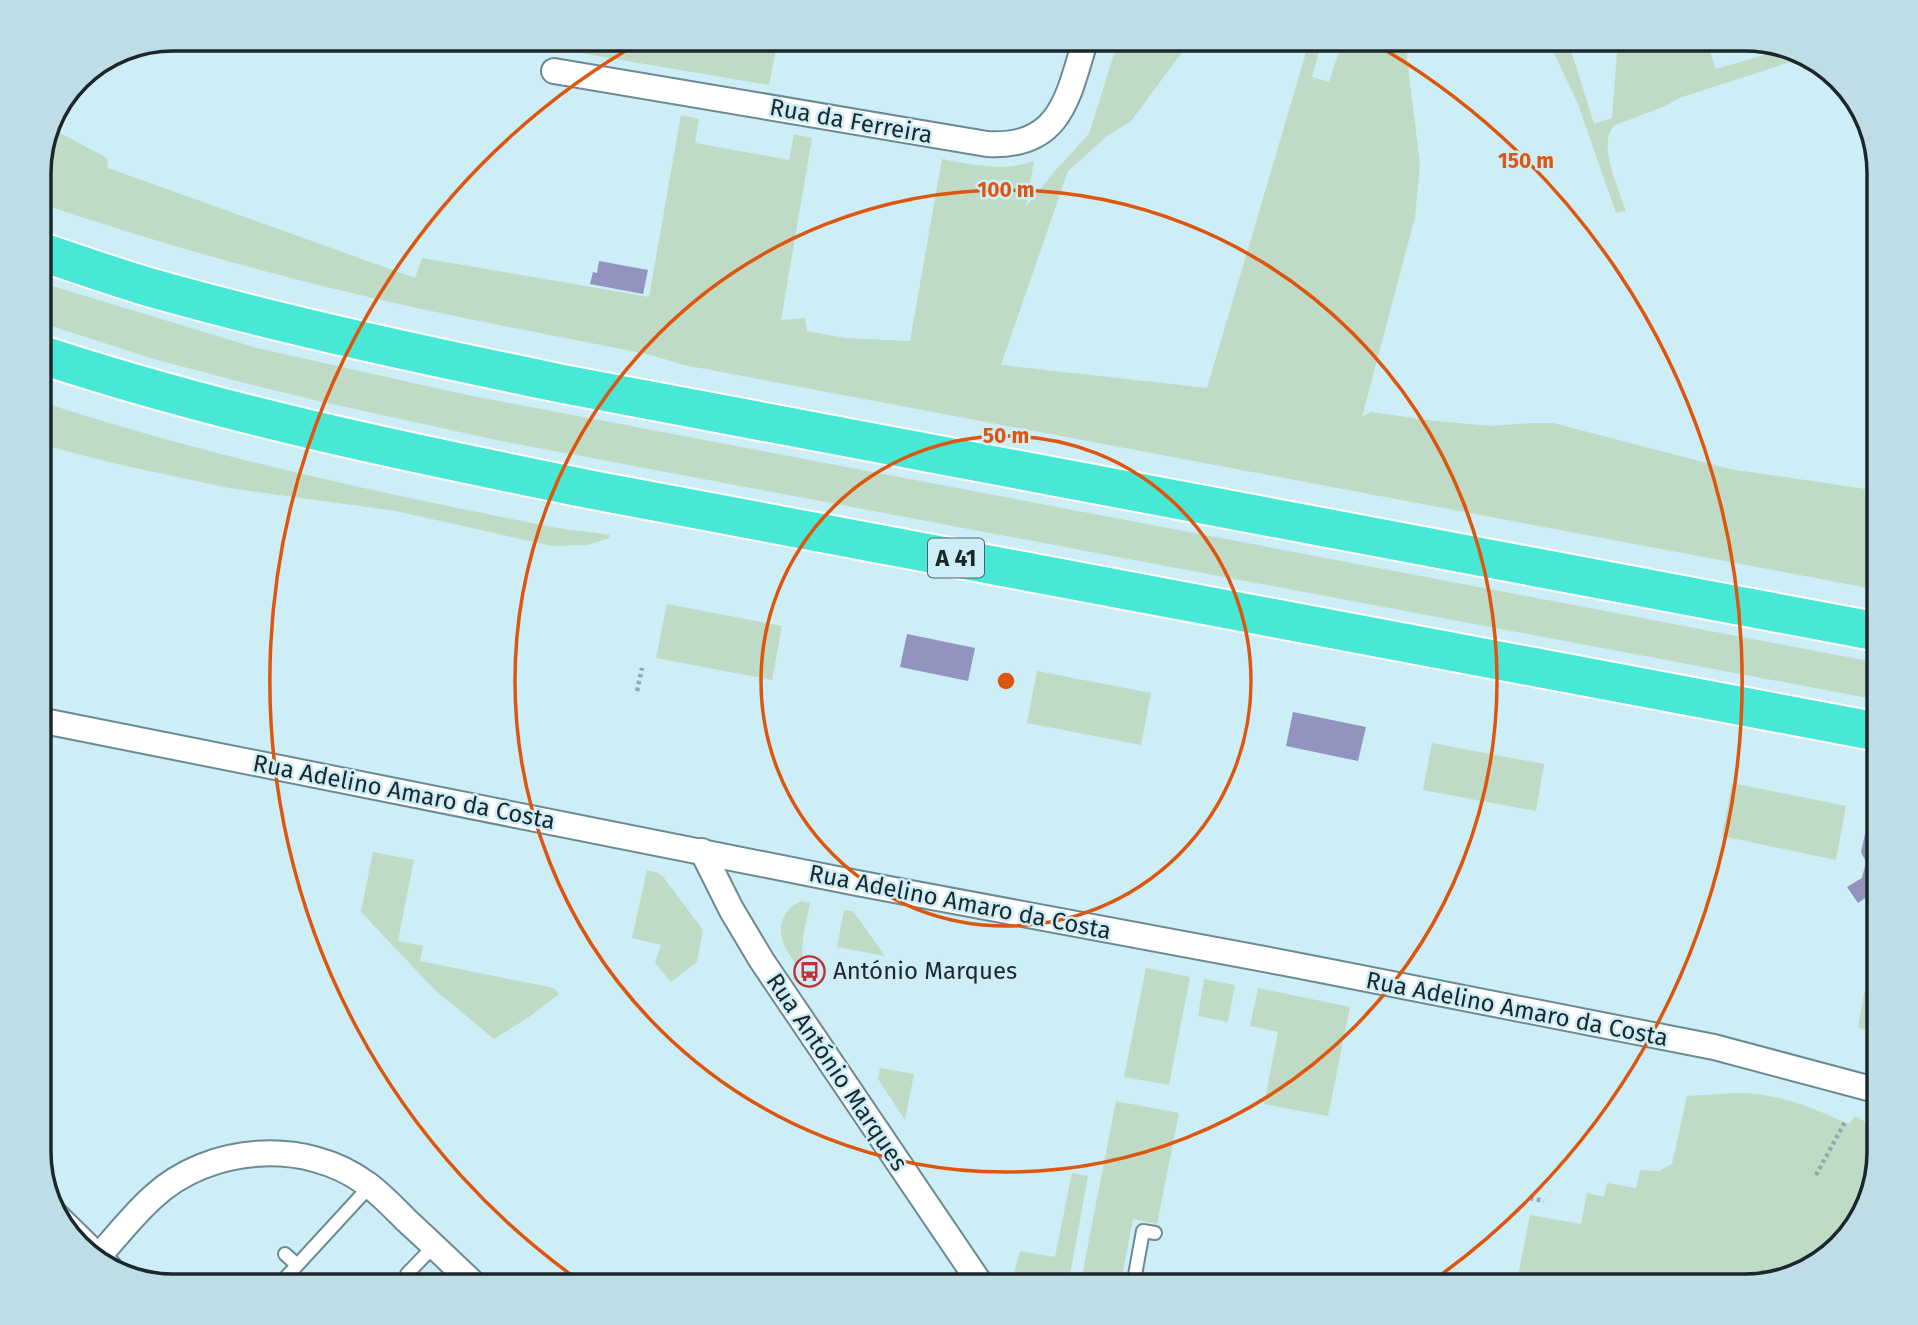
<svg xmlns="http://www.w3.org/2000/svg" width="1918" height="1325" font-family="'Fira Sans',sans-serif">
	<rect width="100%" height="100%" fill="#cdedf7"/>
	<g fill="#bfdbc5">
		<path d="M 1119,38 L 1152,39 L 1172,44 L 1176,39 L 1192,39 L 1131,121 L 1107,136 L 1068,171 L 1001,365 L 1207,388 L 1310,39 L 1322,41 L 1312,77 L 1329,82 L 1343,39 L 1409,39 L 1407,58 L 1420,164 L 1415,217 L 1362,417 L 1371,412 L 1427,420 L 1490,426 L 1533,423 L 1553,423 L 1730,469 L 1879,491 L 1879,590 L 684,365 L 651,355 C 573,339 495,325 417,308 C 289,280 163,245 39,203 L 39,166 L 60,133 L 107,158 L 108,168 L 415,278 L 422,258 L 649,297 L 681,115 L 699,119 L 695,143 L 789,160 L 794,134 L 812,138 L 781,320 L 805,318 L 807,331 L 845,338 L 910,341 L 942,159 C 974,165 1002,172 1034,161 L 1026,207 L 1053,173 L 1089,134 Z"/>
		<path d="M 498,39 L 499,38 L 778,39 L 769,85 Z"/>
		<path d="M 1618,39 L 1641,39 L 1643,48 L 1705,39 L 1716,69 L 1781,50 L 1806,57 L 1682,97 L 1663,107 L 1615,125 C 1596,142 1619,189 1626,211 L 1616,213 L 1578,104 L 1554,53 L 1570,47 L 1594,124 L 1612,118 Z"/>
		<path d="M 39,282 L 257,348 L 467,395 L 1879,663 L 1879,700 L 501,441 L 323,402 L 237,381 L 154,359 L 39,322 Z"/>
		<path d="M 39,401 C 206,456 379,493 552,527 C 571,531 591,531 610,535 L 609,538 L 588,545 L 552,546 L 396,511 L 229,488 L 117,464 L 39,444 Z"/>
		<path d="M 667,604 L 782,626 L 772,680 L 656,658 Z"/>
		<path d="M 1037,671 L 1151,693 L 1141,745 L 1027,723 Z"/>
		<path d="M 1432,743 L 1544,764 L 1536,811 L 1423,790 Z"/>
		<path d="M 1732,783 L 1846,806 L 1836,860 L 1722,836 Z"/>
		<path d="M 373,852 L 414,860 L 398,941 L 423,946 L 420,961 L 554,988 L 559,994 L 529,1017 L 494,1039 L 435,990 L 361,912 Z"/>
		<path d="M 647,870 L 658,873 L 664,878 L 703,930 L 697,962 L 671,982 L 655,963 L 661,945 L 632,938 Z"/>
		<path d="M 802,901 L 810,903 C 805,929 796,956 809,981 C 796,963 771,939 785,915 C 789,908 794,904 802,901 Z"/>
		<path d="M 844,910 L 853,911 L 885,956 L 837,947 Z"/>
		<path d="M 1879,914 L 1879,1036 L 1858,1027 Z"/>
		<path d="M 1146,968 L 1190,977 L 1169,1085 L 1124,1077 Z"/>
		<path d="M 1204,979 L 1235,985 L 1228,1022 L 1198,1016 Z"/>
		<path d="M 1258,988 L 1350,1007 L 1328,1116 L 1264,1104 L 1278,1032 L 1250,1026 Z"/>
		<path d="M 880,1068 L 914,1074 L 905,1120 L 878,1079 Z"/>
		<path d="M 1736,1093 C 1782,1094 1808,1106 1849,1124 L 1855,1116 L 1869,1124 L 1879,1134 L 1879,1152 L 1857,1227 L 1805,1272 L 1745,1286 L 1516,1286 L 1530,1215 L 1581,1224 L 1587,1193 L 1604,1197 L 1607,1183 L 1636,1188 L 1640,1170 L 1659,1171 L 1672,1164 L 1687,1096 Z"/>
		<path d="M 1116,1101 L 1179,1113 L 1157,1224 L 1133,1219 L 1120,1286 L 1080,1286 Z"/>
		<path d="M 1072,1173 L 1088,1176 L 1068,1286 L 1015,1286 L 1012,1281 L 1020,1251 L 1055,1257 Z"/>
	</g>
	<g fill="#9293bf">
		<path d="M 599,261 L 648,270 L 643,294 L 590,284 L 593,272 L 597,273 Z"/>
		<path d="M 907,634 L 975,648 L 968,681 L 900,667 Z"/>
		<path d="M 1293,712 L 1366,727 L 1358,761 L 1286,746 Z"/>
		<path d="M 1865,834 L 1879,838 L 1879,879 L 1876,891 L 1858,903 L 1847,887 L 1862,878 L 1866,862 L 1861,852 Z"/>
	</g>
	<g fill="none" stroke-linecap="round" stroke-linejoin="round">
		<defs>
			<g id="lane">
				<path d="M 285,1254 L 297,1265"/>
				<path d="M 407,1274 L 434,1246"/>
				<path d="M 278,1286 L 370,1186"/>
				<path d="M 1133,1286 L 1143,1231 L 1155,1233"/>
			</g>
			<g id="street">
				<path d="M 554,71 L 987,144 C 1062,148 1068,96 1086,38"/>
				<path d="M 39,720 L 857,883 L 1285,963 L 1714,1047 L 1879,1091"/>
				<path d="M 702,851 L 731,909 L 762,961 L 982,1286"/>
				<path d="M 55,1214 L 109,1267"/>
				<path d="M 99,1256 C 116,1237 133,1215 153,1197 C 209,1145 305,1138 367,1184 C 381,1194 394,1208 406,1220 C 430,1242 453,1264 476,1286"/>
			</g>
			<g id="highway">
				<path d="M 39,251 C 74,263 109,275 145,286 C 282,325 423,355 563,384 L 1879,632"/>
				<path d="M 39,354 C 221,414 405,452 593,490 L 1879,732"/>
			</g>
		</defs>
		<use href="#lane" stroke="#6c8a92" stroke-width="16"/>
		<use href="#street" stroke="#6c8a92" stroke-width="28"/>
		<use href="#highway" stroke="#fff" stroke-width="42"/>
		<g stroke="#91aab2" stroke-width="4.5" stroke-dasharray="3.5 3.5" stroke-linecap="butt">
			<path d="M 637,691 L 642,668"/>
			<path d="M 1816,1175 L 1845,1122"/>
			<path d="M 1530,1198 L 1544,1201"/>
		</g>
		<use href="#lane" stroke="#fff" stroke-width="12"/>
		<use href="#street" stroke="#fff" stroke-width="24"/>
		<use href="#highway" stroke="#48e8d6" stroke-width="38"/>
	</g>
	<g fill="none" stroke="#de560e" stroke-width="3.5">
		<circle cx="1006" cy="681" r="245"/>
		<circle cx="1006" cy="681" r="491"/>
		<path d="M584 1284A736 736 0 0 1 644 40M1368 40A736 736 0 0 1 1428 1284"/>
	</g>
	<defs>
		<symbol id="bus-ring" viewBox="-11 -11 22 22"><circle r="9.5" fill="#cdedf7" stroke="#c03037" stroke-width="1.5"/><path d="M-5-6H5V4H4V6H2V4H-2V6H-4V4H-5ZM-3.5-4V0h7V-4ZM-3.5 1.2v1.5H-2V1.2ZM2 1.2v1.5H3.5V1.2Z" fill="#c03037"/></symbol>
	</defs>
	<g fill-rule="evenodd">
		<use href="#bus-ring" x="792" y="954" width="35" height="35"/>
	</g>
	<g text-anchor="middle" stroke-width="5" stroke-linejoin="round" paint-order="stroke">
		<rect fill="#cdedf7" stroke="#506268" stroke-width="2" x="928" y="538.5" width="56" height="39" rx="5"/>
		<g font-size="23" font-weight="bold" fill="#1b272b">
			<text x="956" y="566">A 41</text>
		</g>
		<g font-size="24" fill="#1b272b" stroke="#cdedf7">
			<text transform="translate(851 121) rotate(10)" y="8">Rua da Ferreira</text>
			<text transform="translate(404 792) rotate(11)" y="8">Rua Adelino Amaro da Costa</text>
			<text transform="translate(960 902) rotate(11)" y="8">Rua Adelino Amaro da Costa</text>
			<text transform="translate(1517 1009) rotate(11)" y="8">Rua Adelino Amaro da Costa</text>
			<text transform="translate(837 1072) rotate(56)" y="8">Rua António Marques</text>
		</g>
		<g font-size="24" fill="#1b272b" stroke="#cdedf7" text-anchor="start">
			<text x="833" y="979">António Marques</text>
		</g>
	</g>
	<path d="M0 0H1918V1325H0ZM173 51H1745A122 122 0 0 1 1867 173V1152A122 122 0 0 1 1745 1274H173A122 122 0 0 1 51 1152V173A122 122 0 0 1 173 51Z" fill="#bfdde7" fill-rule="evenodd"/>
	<path fill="none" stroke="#1b272b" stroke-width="3.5" d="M173 51H1745A122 122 0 0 1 1867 173V1152A122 122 0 0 1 1745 1274H173A122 122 0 0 1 51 1152V173A122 122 0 0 1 173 51Z"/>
	<circle cx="1006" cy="681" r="10" fill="#de560e" stroke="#cdedf7" stroke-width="3.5"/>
	<g font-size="21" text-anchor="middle" font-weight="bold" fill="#de560e" stroke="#cdedf7" stroke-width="5" stroke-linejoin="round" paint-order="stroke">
		<text x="1526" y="168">150 m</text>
		<text x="1006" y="197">100 m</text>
		<text x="1006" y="443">50 m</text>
	</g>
</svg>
